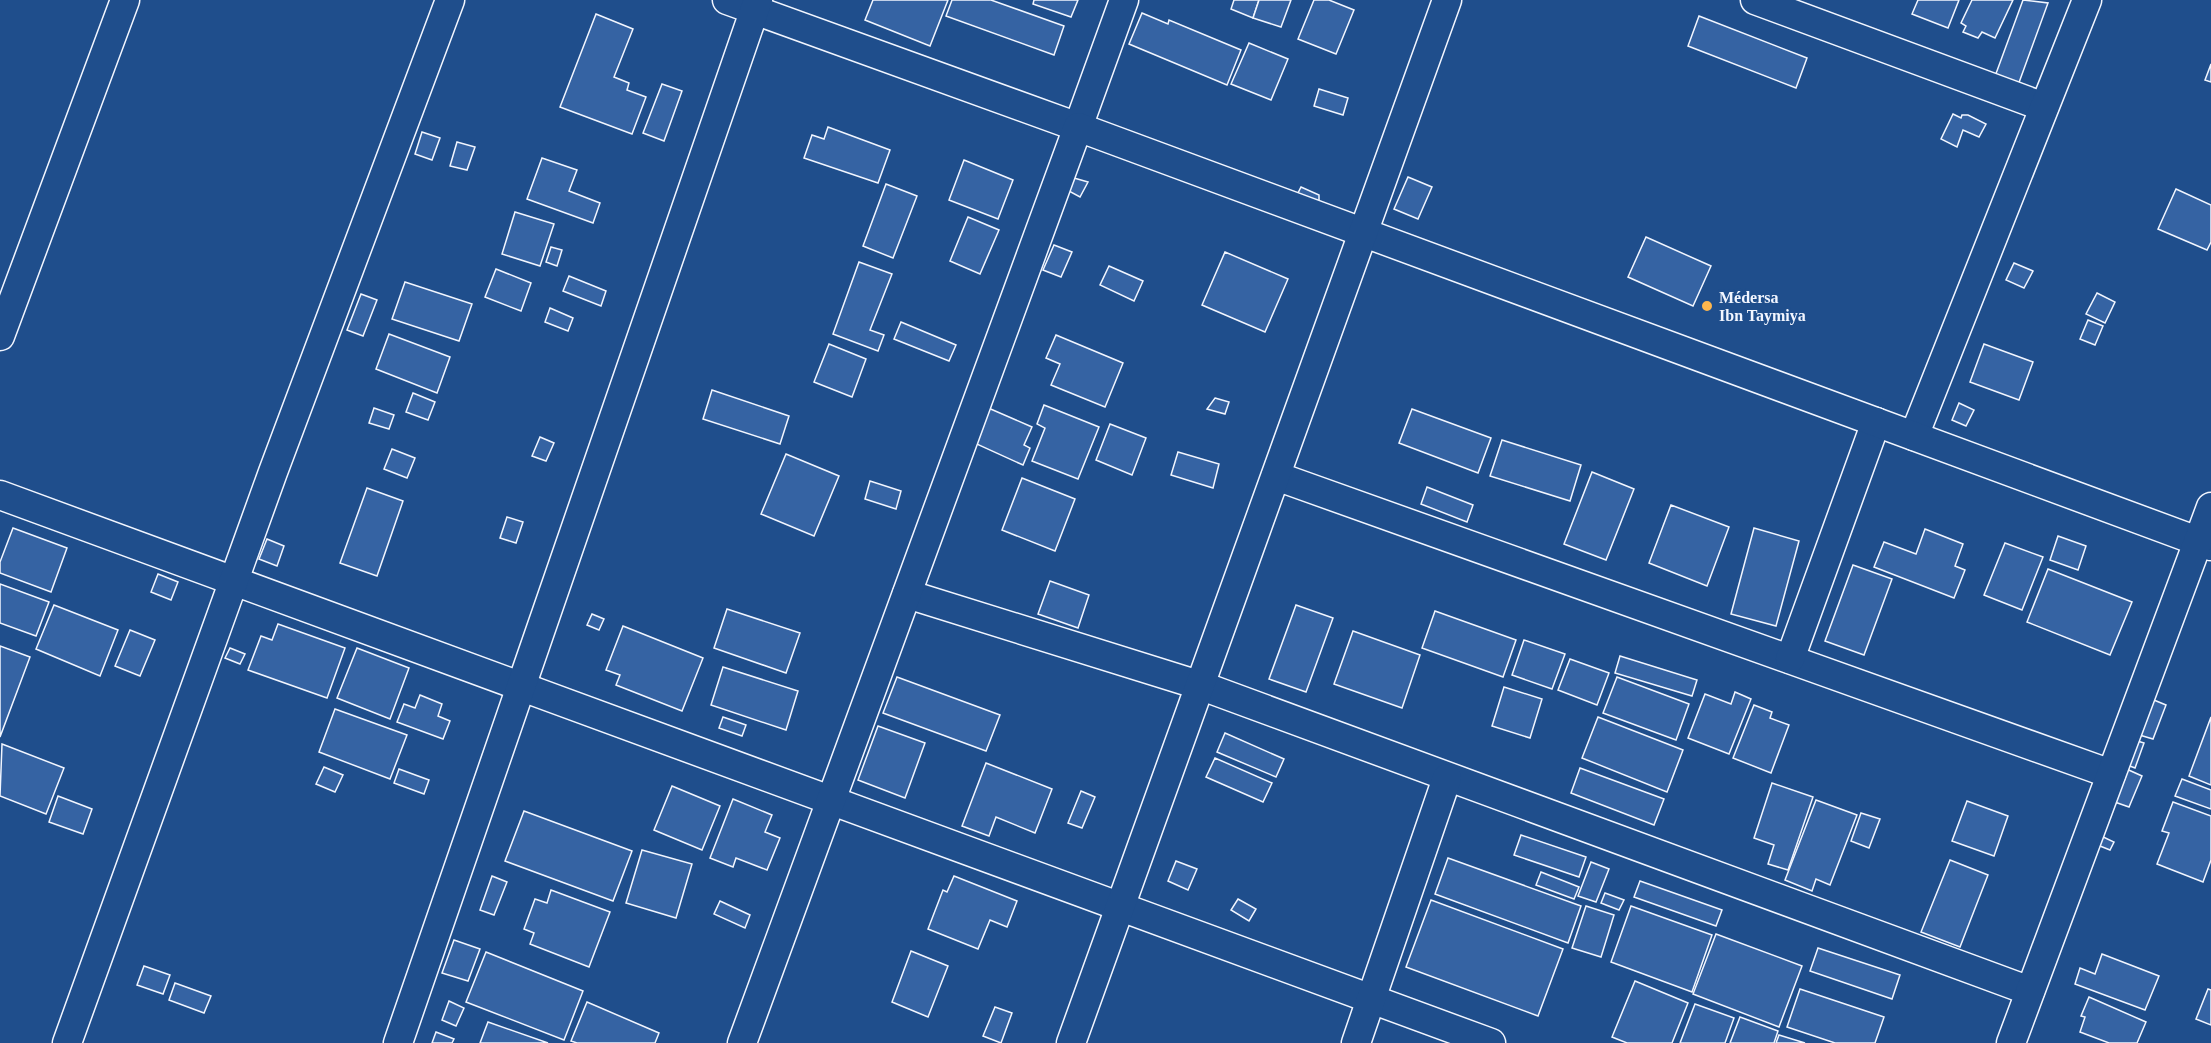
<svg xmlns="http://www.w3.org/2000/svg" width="2211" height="1043" font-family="Georgia,serif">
	<rect width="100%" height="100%" fill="#1f4e8c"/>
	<g fill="#3563a3" stroke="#f2f6ff" stroke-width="1.5">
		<path d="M 873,0 L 948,0 L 930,46 L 865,20 Z"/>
		<path d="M 952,0 L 991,0 L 1064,26 L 1054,55 L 946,16 Z"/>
		<path d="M 1034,0 L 1078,0 L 1071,17 L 1033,4 Z"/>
		<path d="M 1234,0 L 1259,0 L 1253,18 L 1231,9 Z"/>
		<path d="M 1259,0 L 1291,0 L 1281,27 L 1253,18 Z"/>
		<path d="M 1314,0 L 1329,0 L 1354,10 L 1336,54 L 1298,39 Z"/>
		<path d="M 1918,0 L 1959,0 L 1948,28 L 1912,14 Z"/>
		<path d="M 1972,0 L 2013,0 L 1995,38 L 1982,32 L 1978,38 L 1963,32 L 1966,26 L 1961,23 Z"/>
		<path d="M 2023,0 L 2048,3 L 2017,88 L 1994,79 Z"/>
		<path d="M 1142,13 L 1168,24 L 1169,20 L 1241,50 L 1227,85 L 1129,44 Z"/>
		<path d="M 596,14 L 633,29 L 614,77 L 629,83 L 627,90 L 646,97 L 632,134 L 560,107 Z"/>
		<path d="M 1699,16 L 1807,58 L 1796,88 L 1688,46 Z"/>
		<path d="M 1249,43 L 1288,59 L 1271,100 L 1231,84 Z"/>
		<path d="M 2211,64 L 2211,82 L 2205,80 Z"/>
		<path d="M 662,84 L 682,91 L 664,141 L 643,133 Z"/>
		<path d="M 1319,89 L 1348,98 L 1343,115 L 1314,106 Z"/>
		<path d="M 1953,114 L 1961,118 L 1962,115 L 1968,115 L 1986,124 L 1979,137 L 1963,130 L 1957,147 L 1941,139 Z"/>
		<path d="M 828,127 L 890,150 L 878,183 L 804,158 L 812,135 L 824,139 Z"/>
		<path d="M 422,132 L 440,138 L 432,160 L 415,154 Z"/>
		<path d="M 457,142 L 475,147 L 467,170 L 450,166 Z"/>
		<path d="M 542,158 L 577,170 L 569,191 L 600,203 L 593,223 L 527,199 Z"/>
		<path d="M 964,160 L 1013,180 L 998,219 L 949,200 Z"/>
		<path d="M 1408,177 L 1432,187 L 1418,219 L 1394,209 Z"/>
		<path d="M 1074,178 L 1088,182 L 1080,197 L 1067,190 Z"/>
		<path d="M 886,184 L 917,196 L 893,258 L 863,246 Z"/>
		<path d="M 1301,187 L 1319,195 L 1319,208 L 1296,197 Z"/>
		<path d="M 2176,189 L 2211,205 L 2211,242 L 2207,250 L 2158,229 Z"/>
		<path d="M 515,212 L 554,224 L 540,266 L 502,254 Z"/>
		<path d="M 968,217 L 999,230 L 980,274 L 950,261 Z"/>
		<path d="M 1646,237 L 1711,266 L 1693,306 L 1628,277 Z"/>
		<path d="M 1054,245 L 1072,252 L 1061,277 L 1043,270 Z"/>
		<path d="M 551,247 L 562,250 L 557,266 L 546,262 Z"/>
		<path d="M 1225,252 L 1288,279 L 1265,332 L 1202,305 Z"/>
		<path d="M 859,262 L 892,274 L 870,330 L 884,335 L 878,351 L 833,334 Z"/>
		<path d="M 2014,263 L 2033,271 L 2024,288 L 2006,280 Z"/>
		<path d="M 1109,266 L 1143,281 L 1134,301 L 1100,285 Z"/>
		<path d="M 496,269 L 531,283 L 521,311 L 485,297 Z"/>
		<path d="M 569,276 L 606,291 L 601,306 L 563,291 Z"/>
		<path d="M 405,282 L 472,304 L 459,341 L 392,319 Z"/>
		<path d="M 2097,293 L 2115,302 L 2105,323 L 2086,314 Z"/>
		<path d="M 361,294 L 377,300 L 363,336 L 347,330 Z"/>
		<path d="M 550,308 L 573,318 L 568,331 L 545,322 Z"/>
		<path d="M 2088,320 L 2103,326 L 2095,345 L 2080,339 Z"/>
		<path d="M 901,322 L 956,345 L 949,361 L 894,339 Z"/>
		<path d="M 389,334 L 450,357 L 437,393 L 376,369 Z"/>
		<path d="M 1056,335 L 1123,363 L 1105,407 L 1051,385 L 1060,364 L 1046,358 Z"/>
		<path d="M 829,344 L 866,359 L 852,397 L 814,382 Z"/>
		<path d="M 1984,344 L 2033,362 L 2019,400 L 1970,382 Z"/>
		<path d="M 712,390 L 789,416 L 780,444 L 703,419 Z"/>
		<path d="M 413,393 L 435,402 L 428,420 L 406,412 Z"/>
		<path d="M 1215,398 L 1229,402 L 1225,414 L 1207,409 Z"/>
		<path d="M 1959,403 L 1974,410 L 1966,426 L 1952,420 Z"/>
		<path d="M 1044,405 L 1099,427 L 1078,479 L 1032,461 L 1045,428 L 1037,424 Z"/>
		<path d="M 986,407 L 1032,427 L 1024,445 L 1030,448 L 1023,465 L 970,441 Z"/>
		<path d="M 374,408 L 394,415 L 389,429 L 369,423 Z"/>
		<path d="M 1412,409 L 1491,438 L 1478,473 L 1399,443 Z"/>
		<path d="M 1110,424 L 1146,438 L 1132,475 L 1096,460 Z"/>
		<path d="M 540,437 L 554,443 L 546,461 L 532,456 Z"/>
		<path d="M 1502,440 L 1581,465 L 1570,501 L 1490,476 Z"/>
		<path d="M 392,449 L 415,458 L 407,478 L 384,469 Z"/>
		<path d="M 1178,452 L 1219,464 L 1213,488 L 1171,475 Z"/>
		<path d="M 786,454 L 839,476 L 814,536 L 761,514 Z"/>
		<path d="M 1592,472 L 1634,489 L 1606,560 L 1564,544 Z"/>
		<path d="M 1022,478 L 1075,499 L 1055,551 L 1002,530 Z"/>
		<path d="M 870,481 L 901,491 L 896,509 L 865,499 Z"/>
		<path d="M 1427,487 L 1473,505 L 1467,522 L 1421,504 Z"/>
		<path d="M 367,488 L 403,501 L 377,576 L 340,563 Z"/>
		<path d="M 1671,505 L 1729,527 L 1707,586 L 1649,563 Z"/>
		<path d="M 507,517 L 523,522 L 516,543 L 500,538 Z"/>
		<path d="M 13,528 L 67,548 L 51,592 L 0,573 L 0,562 Z"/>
		<path d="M 1754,528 L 1799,541 L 1776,626 L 1731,614 Z"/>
		<path d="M 1925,529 L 1963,544 L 1955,566 L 1965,570 L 1954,598 L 1874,567 L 1884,542 L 1916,554 Z"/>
		<path d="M 2058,536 L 2086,546 L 2078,570 L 2050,560 Z"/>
		<path d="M 267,539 L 284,546 L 277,566 L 259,559 Z"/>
		<path d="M 2005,543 L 2043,557 L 2022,610 L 1984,595 Z"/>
		<path d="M 1853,565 L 1892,579 L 1864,655 L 1825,641 Z"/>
		<path d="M 2048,569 L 2132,602 L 2110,655 L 2027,622 Z"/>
		<path d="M 158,574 L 178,582 L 171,600 L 151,592 Z"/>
		<path d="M 1050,581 L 1089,595 L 1078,628 L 1038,614 Z"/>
		<path d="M 0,584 L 49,602 L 36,636 L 0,623 Z"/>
		<path d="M 54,605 L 118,630 L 100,676 L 36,649 Z"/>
		<path d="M 1296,605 L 1333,618 L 1306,692 L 1269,679 Z"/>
		<path d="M 727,609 L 800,633 L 786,673 L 714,648 Z"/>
		<path d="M 1435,611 L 1516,640 L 1503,677 L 1422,648 Z"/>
		<path d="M 592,614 L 604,619 L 599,630 L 587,625 Z"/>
		<path d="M 278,624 L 345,648 L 327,698 L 248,670 L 261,636 L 272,640 Z"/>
		<path d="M 623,626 L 703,658 L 682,711 L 616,685 L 620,675 L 606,670 Z"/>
		<path d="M 130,630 L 155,640 L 140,676 L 115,666 Z"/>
		<path d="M 1353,631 L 1420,655 L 1402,708 L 1334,684 Z"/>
		<path d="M 1524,640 L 1565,654 L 1552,689 L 1512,675 Z"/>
		<path d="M 0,646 L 30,657 L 0,737 Z"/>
		<path d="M 230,648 L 245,654 L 240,664 L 225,658 Z"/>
		<path d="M 357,648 L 409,668 L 390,719 L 337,698 Z"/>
		<path d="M 1620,656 L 1697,680 L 1692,696 L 1615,673 Z"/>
		<path d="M 1570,659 L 1609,673 L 1597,705 L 1558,690 Z"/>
		<path d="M 723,667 L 798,691 L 786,730 L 711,705 Z"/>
		<path d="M 897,677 L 1000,715 L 986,751 L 883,713 Z"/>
		<path d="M 1617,677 L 1689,704 L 1676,740 L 1603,713 Z"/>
		<path d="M 1504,687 L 1542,699 L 1530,738 L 1492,726 Z"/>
		<path d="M 1735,692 L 1751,699 L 1729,754 L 1688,738 L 1705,694 L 1731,704 Z"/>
		<path d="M 420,695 L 442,704 L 438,716 L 450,721 L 443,739 L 397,722 L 404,704 L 415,708 Z"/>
		<path d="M 2149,698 L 2166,705 L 2153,739 L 2136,734 Z"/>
		<path d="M 1754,705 L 1772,712 L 1770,718 L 1789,725 L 1771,773 L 1733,758 Z"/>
		<path d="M 335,709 L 407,735 L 390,779 L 319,752 Z"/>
		<path d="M 723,717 L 746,725 L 742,736 L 719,728 Z"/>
		<path d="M 1598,717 L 1683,750 L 1667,792 L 1582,758 Z"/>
		<path d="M 2211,717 L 2211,785 L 2189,776 Z"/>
		<path d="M 878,726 L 925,743 L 905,798 L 858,780 Z"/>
		<path d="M 1225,733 L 1284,759 L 1276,777 L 1217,752 Z"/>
		<path d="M 2131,739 L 2144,743 L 2135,768 L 2122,763 Z"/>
		<path d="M 2,744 L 64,768 L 46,814 L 0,796 Z"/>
		<path d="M 1215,758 L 1272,783 L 1263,802 L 1206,777 Z"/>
		<path d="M 986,763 L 1052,789 L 1035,833 L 996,817 L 989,836 L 962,826 Z"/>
		<path d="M 324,767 L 343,775 L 335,792 L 316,784 Z"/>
		<path d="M 2122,767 L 2142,776 L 2129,807 L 2109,800 Z"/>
		<path d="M 1580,768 L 1664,799 L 1654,825 L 1571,793 Z"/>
		<path d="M 399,769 L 429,780 L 424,794 L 394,783 Z"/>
		<path d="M 2182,779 L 2211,790 L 2211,809 L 2175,796 Z"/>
		<path d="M 1772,783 L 1813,797 L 1788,870 L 1768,864 L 1774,845 L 1754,838 Z"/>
		<path d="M 672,786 L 720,806 L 702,850 L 654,830 Z"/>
		<path d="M 1081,791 L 1095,797 L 1082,828 L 1068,823 Z"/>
		<path d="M 58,796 L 92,809 L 83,834 L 49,822 Z"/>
		<path d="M 733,799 L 772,815 L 765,832 L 780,838 L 767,870 L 736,858 L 733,867 L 710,858 Z"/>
		<path d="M 1816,800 L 1857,815 L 1830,885 L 1816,879 L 1812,891 L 1785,880 Z"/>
		<path d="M 1967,801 L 2008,816 L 1994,856 L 1952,841 Z"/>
		<path d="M 2173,802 L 2211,816 L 2211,860 L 2203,882 L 2157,864 L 2169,833 L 2162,831 Z"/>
		<path d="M 524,811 L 632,851 L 613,901 L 505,861 Z"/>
		<path d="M 1861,813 L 1880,819 L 1869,848 L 1851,841 Z"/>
		<path d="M 1521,835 L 1586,857 L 1579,877 L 1514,855 Z"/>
		<path d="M 2099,835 L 2114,842 L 2110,850 L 2095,844 Z"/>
		<path d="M 642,850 L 692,864 L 676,918 L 626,903 Z"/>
		<path d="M 1448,858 L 1581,906 L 1568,943 L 1435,894 Z"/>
		<path d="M 1950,860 L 1988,875 L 1960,947 L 1921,932 Z"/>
		<path d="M 1176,861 L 1197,869 L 1188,890 L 1168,881 Z"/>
		<path d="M 1591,862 L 1609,869 L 1596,902 L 1578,896 Z"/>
		<path d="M 1541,872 L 1579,887 L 1574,899 L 1536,885 Z"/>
		<path d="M 492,876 L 507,882 L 494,915 L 480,910 Z"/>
		<path d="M 954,876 L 1017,901 L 1007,927 L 990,920 L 978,949 L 928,929 L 943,890 L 947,892 Z"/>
		<path d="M 1640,881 L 1722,910 L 1716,926 L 1634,897 Z"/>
		<path d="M 551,890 L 610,912 L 589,967 L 530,944 L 534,933 L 524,929 L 535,899 L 547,903 Z"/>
		<path d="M 1605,893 L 1624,900 L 1619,910 L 1601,903 Z"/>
		<path d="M 1238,899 L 1256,909 L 1249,921 L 1231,910 Z"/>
		<path d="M 1431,900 L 1563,949 L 1538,1016 L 1406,967 Z"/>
		<path d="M 720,901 L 750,915 L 745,928 L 714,914 Z"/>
		<path d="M 1586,906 L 1614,915 L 1601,957 L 1572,948 Z"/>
		<path d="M 1631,906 L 1712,935 L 1692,992 L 1611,962 Z"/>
		<path d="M 1716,934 L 1802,966 L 1779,1027 L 1693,994 Z"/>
		<path d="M 454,940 L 480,949 L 468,981 L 442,973 Z"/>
		<path d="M 1818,948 L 1900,975 L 1892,999 L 1810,971 Z"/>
		<path d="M 911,951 L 948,966 L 928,1017 L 892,1002 Z"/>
		<path d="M 486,952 L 583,991 L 564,1040 L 466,1002 Z"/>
		<path d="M 2102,954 L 2159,976 L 2145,1010 L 2075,984 L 2080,968 L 2095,974 Z"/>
		<path d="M 144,966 L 170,975 L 163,994 L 137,985 Z"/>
		<path d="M 1635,981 L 1688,1003 L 1672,1043 L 1627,1043 L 1612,1037 Z"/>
		<path d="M 175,983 L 211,996 L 204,1013 L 169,1000 Z"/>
		<path d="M 1800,989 L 1884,1017 L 1875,1043 L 1835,1043 L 1787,1027 Z"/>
		<path d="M 2208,989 L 2211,990 L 2211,1025 L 2196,1019 Z"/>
		<path d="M 2089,997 L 2146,1022 L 2137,1043 L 2109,1043 L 2080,1032 L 2085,1017 L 2081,1016 Z"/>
		<path d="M 449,1001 L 464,1008 L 456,1026 L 442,1020 Z"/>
		<path d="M 587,1002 L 659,1033 L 655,1043 L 577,1043 L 571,1041 Z"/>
		<path d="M 1695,1004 L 1734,1018 L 1725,1043 L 1680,1043 Z"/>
		<path d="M 995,1007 L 1012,1013 L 1001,1043 L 983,1036 Z"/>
		<path d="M 1740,1017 L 1778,1031 L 1774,1043 L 1730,1043 Z"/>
		<path d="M 488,1022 L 548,1043 L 480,1043 Z"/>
		<path d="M 436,1032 L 454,1039 L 452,1043 L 432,1043 Z"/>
		<path d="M 1779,1035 L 1805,1043 L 1776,1043 Z"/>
	</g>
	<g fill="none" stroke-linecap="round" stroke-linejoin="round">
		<defs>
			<g id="minor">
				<path d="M 727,0 L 1078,127 L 1124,0"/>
				<path d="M 1755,0 L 2044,107"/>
				<path d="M 0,336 L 125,0"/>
				<path d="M 1914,436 L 2087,0"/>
				<path d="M 1276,476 L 2111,774"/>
				<path d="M 0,495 L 1491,1043"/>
				<path d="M 907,594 L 1202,686 L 2030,991"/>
				<path d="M 1790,659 L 1876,422"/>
				<path d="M 67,1043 L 273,472 L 450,0"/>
				<path d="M 398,1043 L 758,0"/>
				<path d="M 742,1043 L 1078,127 L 2211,546"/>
				<path d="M 1071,1043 L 1447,0"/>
				<path d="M 1356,1043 L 1447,778"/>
				<path d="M 2011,1043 L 2211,507"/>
			</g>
		</defs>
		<use href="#minor" stroke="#f2f6ff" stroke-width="31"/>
		<use href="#minor" stroke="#1f4e8c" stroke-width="28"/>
	</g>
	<circle fill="#ffb74d" stroke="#1f4e8c" stroke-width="2" cx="1707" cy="306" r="6"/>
	<g text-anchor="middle" stroke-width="4.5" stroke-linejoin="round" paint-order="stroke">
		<g font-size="16" font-weight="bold" fill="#f2f6ff" stroke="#1f4e8c" text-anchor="start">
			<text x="1719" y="303">Médersa<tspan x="1719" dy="18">Ibn Taymiya</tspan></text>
		</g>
	</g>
</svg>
